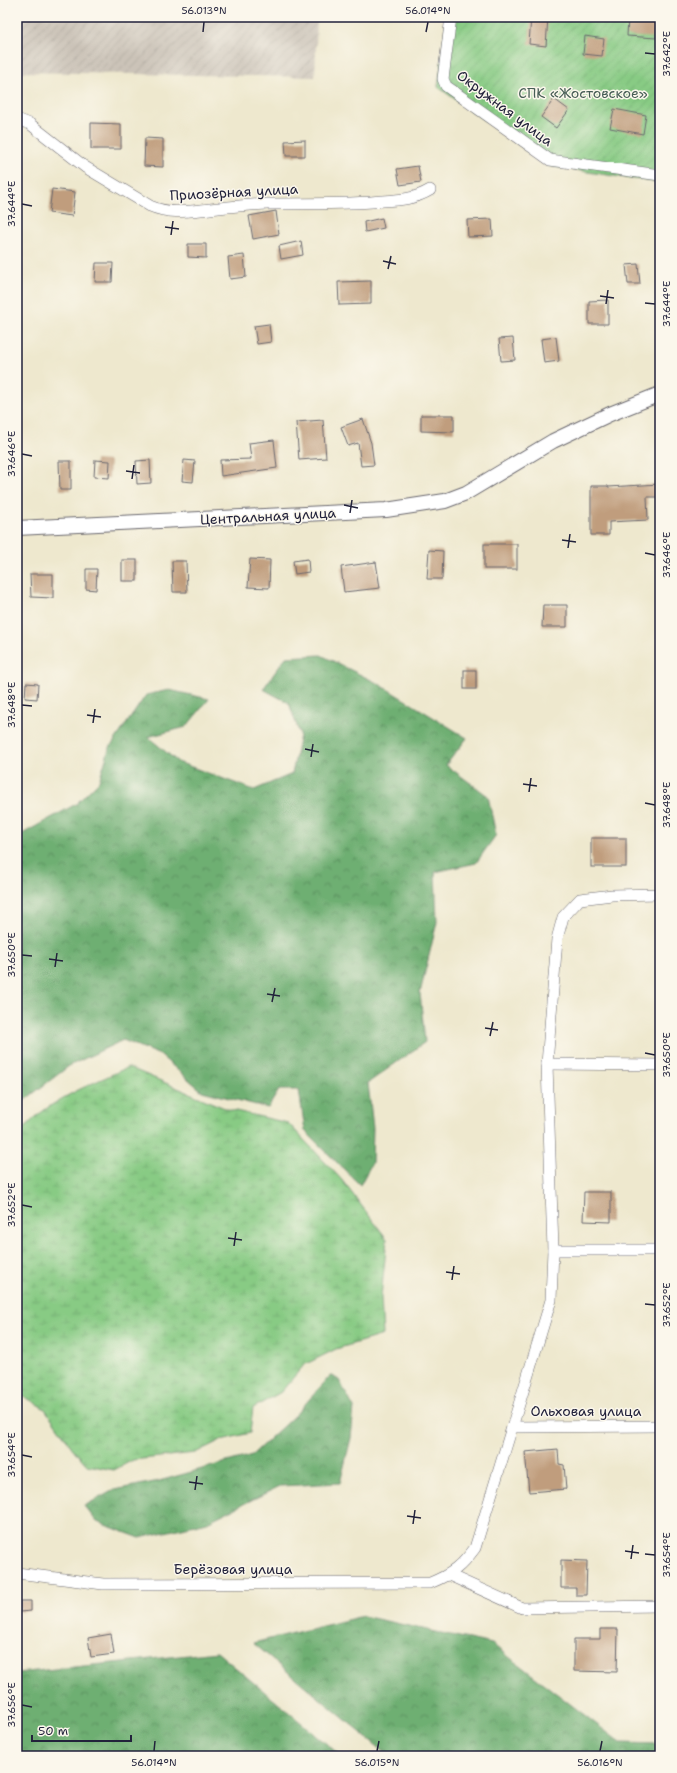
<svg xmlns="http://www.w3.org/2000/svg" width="677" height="1773" font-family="'Shantell Sans',sans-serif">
	<defs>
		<pattern id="industrial-furrows" width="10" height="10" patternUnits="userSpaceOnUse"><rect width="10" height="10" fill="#cbc3b8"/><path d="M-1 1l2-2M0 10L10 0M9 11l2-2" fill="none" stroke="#aea79f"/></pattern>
		<pattern id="forest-crowns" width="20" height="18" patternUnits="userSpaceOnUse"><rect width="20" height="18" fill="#6eaf72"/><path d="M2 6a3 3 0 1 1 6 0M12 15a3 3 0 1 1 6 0" fill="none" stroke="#5a8e5f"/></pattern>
		<pattern id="wetland-marsh" width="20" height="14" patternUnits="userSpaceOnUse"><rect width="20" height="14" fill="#88cb84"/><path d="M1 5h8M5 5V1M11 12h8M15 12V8" fill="none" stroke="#75ae73"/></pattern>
		<pattern id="garden-furrows" width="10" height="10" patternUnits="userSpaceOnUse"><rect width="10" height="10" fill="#88cb84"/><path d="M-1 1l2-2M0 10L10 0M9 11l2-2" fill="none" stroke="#75ae73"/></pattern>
	</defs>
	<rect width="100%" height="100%" fill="#fbf7ec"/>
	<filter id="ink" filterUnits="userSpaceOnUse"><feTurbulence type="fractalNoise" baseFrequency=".025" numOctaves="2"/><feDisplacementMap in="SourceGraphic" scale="8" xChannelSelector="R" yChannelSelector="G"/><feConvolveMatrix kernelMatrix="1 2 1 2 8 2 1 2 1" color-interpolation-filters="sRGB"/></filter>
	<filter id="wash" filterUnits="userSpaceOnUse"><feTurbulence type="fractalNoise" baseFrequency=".012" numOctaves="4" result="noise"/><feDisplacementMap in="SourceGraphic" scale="16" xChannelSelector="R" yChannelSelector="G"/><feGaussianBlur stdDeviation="0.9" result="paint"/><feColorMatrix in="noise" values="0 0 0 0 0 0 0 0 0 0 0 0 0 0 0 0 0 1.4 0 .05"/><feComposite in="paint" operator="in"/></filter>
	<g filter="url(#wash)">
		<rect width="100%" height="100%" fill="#eee8ce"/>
		<path fill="url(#industrial-furrows)" d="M 17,17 L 317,17 L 315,77 L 17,72 Z"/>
		<g fill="url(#forest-crowns)" stroke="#486856">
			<path d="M 321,655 L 379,684 L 467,738 L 446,765 L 488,796 L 496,835 L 476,863 L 435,872 L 437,922 L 420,993 L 425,1042 L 368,1083 L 373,1128 L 372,1163 L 360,1185 L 305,1131 L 299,1090 L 279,1090 L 268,1108 L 202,1091 L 160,1055 L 123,1040 L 69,1066 L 17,1106 L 17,835 L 22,834 L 76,804 L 99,781 L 109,749 L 146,695 L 169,690 L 209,699 L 186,727 L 148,737 L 178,762 L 254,790 L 292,774 L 300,735 L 289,703 L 263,689 L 286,657 Z"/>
			<path d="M 331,1375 L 339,1380 L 354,1408 L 351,1438 L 340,1483 L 280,1486 L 207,1522 L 140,1538 L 97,1522 L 84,1506 L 114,1490 L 159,1481 L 252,1455 L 297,1413 Z"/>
			<path d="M 363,1616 L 492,1644 L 621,1743 L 660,1744 L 660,1756 L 389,1756 L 253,1643 Z"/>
			<path d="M 217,1652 L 341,1756 L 17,1756 L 17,1673 Z"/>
		</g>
		<path fill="url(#wetland-marsh)" stroke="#557660" d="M 128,1067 L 227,1109 L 288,1123 L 341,1179 L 387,1239 L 381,1297 L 383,1335 L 336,1349 L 304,1365 L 281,1392 L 253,1408 L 250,1433 L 221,1440 L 195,1453 L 133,1460 L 114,1470 L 87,1465 L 73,1449 L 45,1409 L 17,1392 L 17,1139 C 39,1102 91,1085 128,1067 Z"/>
		<path fill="url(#garden-furrows)" stroke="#557660" d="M 447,17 L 660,17 L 660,183 L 549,166 L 438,87 Z"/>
		<g id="blocks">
			<g fill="#c09d7d">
				<path d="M 531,17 L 548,17 L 546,46 L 529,44 Z"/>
				<path d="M 628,17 L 657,19 L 656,38 L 627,36 Z"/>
				<path d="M 585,36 L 604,39 L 602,56 L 583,54 Z"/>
				<path d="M 554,99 L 569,110 L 556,128 L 541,117 Z"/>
				<path d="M 614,109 L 646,115 L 643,134 L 610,128 Z"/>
				<path d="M 91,123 L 121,124 L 121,149 L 91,149 Z"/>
				<path d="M 145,138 L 163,139 L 163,167 L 144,166 Z"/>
				<path d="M 305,140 L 305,156 L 286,156 L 285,141 Z"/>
				<path d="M 418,166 L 421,182 L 400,185 L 397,169 Z"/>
				<path d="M 52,189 L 75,192 L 72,216 L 49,213 Z"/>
				<path d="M 276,211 L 279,234 L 253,239 L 249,216 Z"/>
				<path d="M 382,218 L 384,228 L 365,232 L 364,222 Z"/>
				<path d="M 492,219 L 493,236 L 468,237 L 467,220 Z"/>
				<path d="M 301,241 L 303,255 L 281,259 L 279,246 Z"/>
				<path d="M 188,244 L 206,244 L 206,258 L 188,257 Z"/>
				<path d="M 244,255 L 246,277 L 230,279 L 228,257 Z"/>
				<path d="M 96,263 L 113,263 L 112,282 L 95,282 Z"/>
				<path d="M 638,264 L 640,284 L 628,284 L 626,265 Z"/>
				<path d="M 371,281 L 371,304 L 339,305 L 338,282 Z"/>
				<path d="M 608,300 L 608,324 L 589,324 L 589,301 Z"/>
				<path d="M 269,324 L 271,342 L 257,344 L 254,326 Z"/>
				<path d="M 556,337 L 559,361 L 544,363 L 541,339 Z"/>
				<path d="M 513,338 L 515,360 L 501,361 L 499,339 Z"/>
				<path d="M 421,415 L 454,415 L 454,432 L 421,431 Z"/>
				<path d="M 363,419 L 371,443 L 374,465 L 361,466 L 358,443 L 348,446 L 341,427 Z"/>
				<path d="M 323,420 L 326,458 L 299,460 L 296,422 Z"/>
				<path d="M 274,440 L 277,468 L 221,476 L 220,460 L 251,459 L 249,443 Z"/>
				<path d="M 95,460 L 110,461 L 109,478 L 94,477 Z"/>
				<path d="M 150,460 L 151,483 L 137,484 L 136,461 Z"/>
				<path d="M 184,460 L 195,461 L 193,482 L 182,481 Z"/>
				<path d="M 59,461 L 71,461 L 71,490 L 60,490 Z"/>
				<path d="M 660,484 L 660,497 L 647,497 L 648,520 L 609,522 L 609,535 L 591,535 L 591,486 L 608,486 L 608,487 Z"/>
				<rect x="484" y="544" width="33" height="25"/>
				<path d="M 429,550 L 443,551 L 442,579 L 427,579 Z"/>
				<path d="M 250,559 L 270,560 L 269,588 L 248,587 Z"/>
				<path d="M 308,559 L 309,572 L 295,574 L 293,561 Z"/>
				<rect x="122" y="560" width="15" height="21"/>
				<path d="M 172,561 L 186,561 L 187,592 L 173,592 Z"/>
				<path d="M 376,562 L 380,588 L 344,592 L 341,567 Z"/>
				<path d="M 86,569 L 97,569 L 96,590 L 86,589 Z"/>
				<path d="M 30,574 L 53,574 L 53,598 L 31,597 Z"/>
				<path d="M 543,605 L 567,605 L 567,627 L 542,627 Z"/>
				<rect x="464" y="670" width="12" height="19"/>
				<path d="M 26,683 L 38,684 L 37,699 L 25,698 Z"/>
				<rect x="591" y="838" width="35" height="29"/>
				<path d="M 584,1192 L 611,1192 L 611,1222 L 583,1221 Z"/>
				<path d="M 558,1449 L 559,1464 L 564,1465 L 566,1489 L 529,1492 L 525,1452 Z"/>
				<path d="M 561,1560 L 587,1561 L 586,1595 L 576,1595 L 576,1588 L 561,1588 Z"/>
				<path d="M 20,1601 L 31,1601 L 31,1611 L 20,1612 Z"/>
				<path d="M 600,1629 L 618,1629 L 617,1672 L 574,1671 L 574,1639 L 600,1639 Z"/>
				<path d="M 111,1634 L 114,1654 L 91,1657 L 88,1638 Z"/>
			</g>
		</g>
	</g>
	<g filter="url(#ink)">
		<use href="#blocks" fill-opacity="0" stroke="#69676e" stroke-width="1"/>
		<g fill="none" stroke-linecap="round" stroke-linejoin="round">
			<defs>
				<g id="minor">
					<path d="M 451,17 L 444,71 L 443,79 L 446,86 L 550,160 L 660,175"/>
					<path d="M 17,119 L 30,124 L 85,167 L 150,206 C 171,215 189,211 210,209 C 229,207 248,205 267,204 C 306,203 344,205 383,201 C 400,200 415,199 430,190"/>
					<path d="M 547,1064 L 660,1065"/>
					<path d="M 553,1250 L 660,1250"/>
					<path d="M 513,1427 L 660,1426"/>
					<path d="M 17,1573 L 103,1584 L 430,1583 C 452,1574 461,1567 475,1548 L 551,1300 L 553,1250 L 547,1064 L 557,939 L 563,917 L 580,899 L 612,895 L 660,894"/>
					<path d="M 449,1575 L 522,1608 L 660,1606"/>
				</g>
				<path id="tertiary" d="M 17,528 L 386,510 L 445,501 L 466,493 L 553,441 L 610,414 L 660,394"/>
			</defs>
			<use href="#minor" stroke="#69676e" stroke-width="12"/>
			<use href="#tertiary" stroke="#69676e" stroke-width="16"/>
			<use href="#minor" stroke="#fff" stroke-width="11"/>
			<use href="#tertiary" stroke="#fff" stroke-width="14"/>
		</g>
	</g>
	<path fill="none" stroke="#22223b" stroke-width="1.5" d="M 203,32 L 204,22M 426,32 L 428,22M 645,53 L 655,54M 22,204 L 32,206M 165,227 L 179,229M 171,235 L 173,221M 383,261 L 396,264M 388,269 L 391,256M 600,296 L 614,298M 645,303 L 655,304M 606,304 L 608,290M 22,454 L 32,456M 126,471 L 140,473M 132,479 L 134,465M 344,505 L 358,508M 350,513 L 352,500M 562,540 L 576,542M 568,548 L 570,534M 645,553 L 655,555M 22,705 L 32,706M 87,715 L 101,717M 93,723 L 95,709M 305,749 L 319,752M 311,757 L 313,744M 523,784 L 537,786M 529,792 L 531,778M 645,803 L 655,805M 22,955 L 32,956M 49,959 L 63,961M 55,967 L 57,953M 267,994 L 280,996M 272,1002 L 275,988M 485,1028 L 498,1030M 490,1036 L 493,1022M 645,1053 L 655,1055M 22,1205 L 32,1207M 228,1238 L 242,1240M 234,1246 L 236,1232M 446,1272 L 460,1274M 452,1280 L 454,1266M 645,1304 L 655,1305M 22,1455 L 32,1457M 189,1482 L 203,1484M 195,1490 L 197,1476M 407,1516 L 421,1518M 413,1524 L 415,1510M 625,1551 L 639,1553M 645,1554 L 655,1555M 631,1559 L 633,1545M 22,1705 L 32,1707M 154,1751 L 155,1741M 377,1751 L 379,1741M 600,1751 L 602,1741"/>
	<g text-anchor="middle" stroke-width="3" stroke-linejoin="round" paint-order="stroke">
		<g font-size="14" fill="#465d55" stroke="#fbf7ec">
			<text x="583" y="98">СПК «Жостовское»</text>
		</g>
		<g font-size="14" fill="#22223b" stroke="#fbf7ec">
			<text transform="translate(505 108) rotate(37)" y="5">Окружная улица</text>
			<text transform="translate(234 192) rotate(-3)" y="5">Приозёрная улица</text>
			<text transform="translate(268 516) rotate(-3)" y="5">Центральная улица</text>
			<text x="586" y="1416">Ольховая улица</text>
			<text x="233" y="1574">Берёзовая улица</text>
		</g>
	</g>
	<rect width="677" height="1773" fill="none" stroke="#fbf7ec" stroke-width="44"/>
	<path d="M32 1735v6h99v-6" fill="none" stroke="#22223b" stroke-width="2"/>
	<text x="38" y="1735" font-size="12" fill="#22223b" stroke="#fbf7ec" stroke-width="3" paint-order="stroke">50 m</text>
	<rect x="22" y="22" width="633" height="1729" fill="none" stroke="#22223b" stroke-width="1.5"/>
	<g font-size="10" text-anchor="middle" fill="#22223b">
		<text x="204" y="14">56.013°N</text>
		<text x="428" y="14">56.014°N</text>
		<text transform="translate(666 54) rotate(-90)" y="4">37.642°E</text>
		<text transform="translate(11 204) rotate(-90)" y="4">37.644°E</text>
		<text transform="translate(666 304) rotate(-90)" y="4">37.644°E</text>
		<text transform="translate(11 454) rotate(-90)" y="4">37.646°E</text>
		<text transform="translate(666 555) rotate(-90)" y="4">37.646°E</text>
		<text transform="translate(11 705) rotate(-90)" y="4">37.648°E</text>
		<text transform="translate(666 805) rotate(-90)" y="4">37.648°E</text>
		<text transform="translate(11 955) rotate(-90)" y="4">37.650°E</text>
		<text transform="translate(666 1055) rotate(-90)" y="4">37.650°E</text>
		<text transform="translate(11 1205) rotate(-90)" y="4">37.652°E</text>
		<text transform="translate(666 1305) rotate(-90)" y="4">37.652°E</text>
		<text transform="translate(11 1455) rotate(-90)" y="4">37.654°E</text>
		<text transform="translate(666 1555) rotate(-90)" y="4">37.654°E</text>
		<text transform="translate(11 1705) rotate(-90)" y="4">37.656°E</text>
		<text x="154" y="1766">56.014°N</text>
		<text x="377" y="1766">56.015°N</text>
		<text x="600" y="1766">56.016°N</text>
	</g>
</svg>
